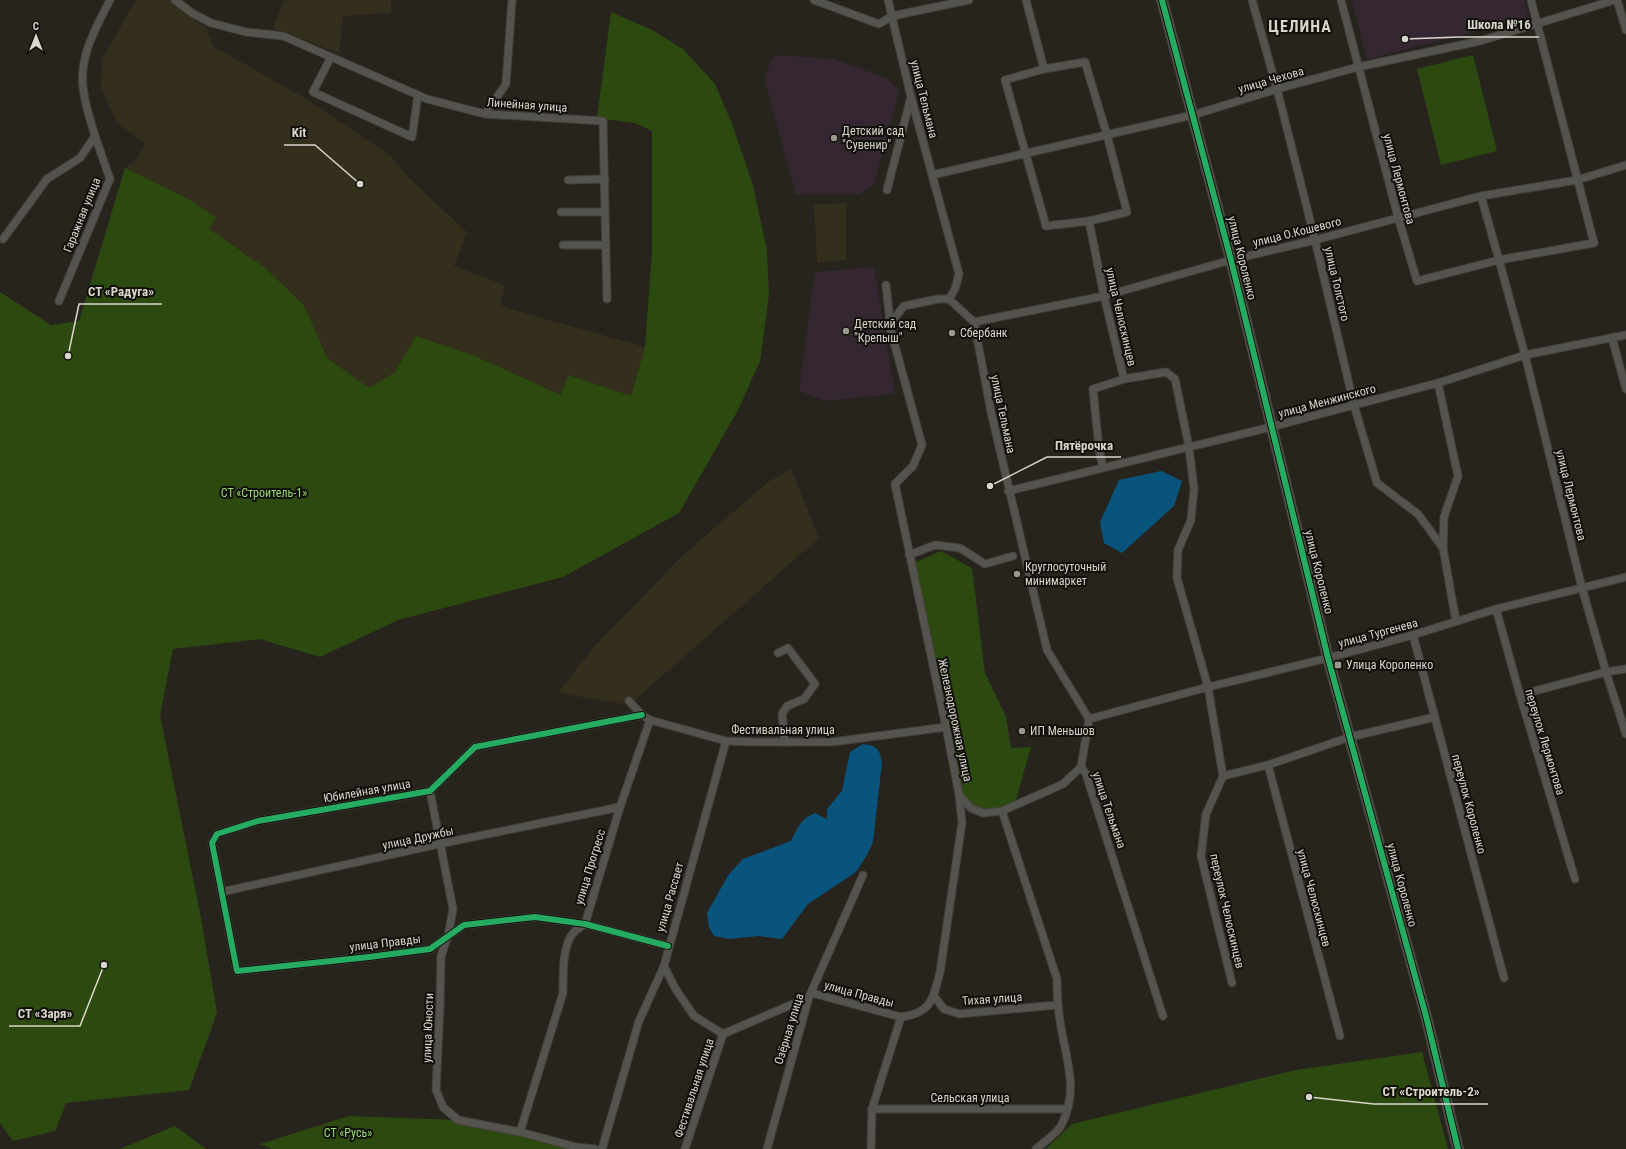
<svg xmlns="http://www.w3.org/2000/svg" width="1626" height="1149" font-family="'Roboto Condensed',sans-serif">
	<rect width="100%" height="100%" fill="#27241d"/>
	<g fill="#342e1c">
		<path d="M 136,0 L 168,0 L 207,29 L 213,46 L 303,97 L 391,156 L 409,178 L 467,232 L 454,266 L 505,285 L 500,306 L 645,347 L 631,397 L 568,375 L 561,395 L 475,356 L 416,336 L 395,372 L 369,389 L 327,358 L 304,305 L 264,267 L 208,229 L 216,219 L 191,200 L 125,168 L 136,159 L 146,144 L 117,123 L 101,87 L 102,59 Z"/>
		<path d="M 284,0 L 391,0 L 391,13 L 343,16 L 339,53 L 273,28 Z"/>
		<path d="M 846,203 L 846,260 L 817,263 L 814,204 Z"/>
		<path d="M 791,469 L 819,538 L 629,705 L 558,693 L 592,649 L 682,556 L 768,482 Z"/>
	</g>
	<g fill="#342732">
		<path d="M 1352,0 L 1524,0 L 1529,18 L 1367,59 Z"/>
		<path d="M 774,55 L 833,59 L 887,78 L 899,91 L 874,185 L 860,194 L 796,194 L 764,77 Z"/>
		<path d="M 874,267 L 895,394 L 825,401 L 799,391 L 815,272 Z"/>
	</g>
	<g fill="#2c4a0f">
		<path d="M 611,12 L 654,31 L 684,50 L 715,84 L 732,124 L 753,185 L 767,251 L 769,295 L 760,361 L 737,412 L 679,513 L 563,577 L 398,620 L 320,657 L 260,639 L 173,649 L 160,715 L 201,918 L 217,1013 L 189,1090 L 66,1103 L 55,1131 L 13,1141 L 0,1123 L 0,292 L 51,325 L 79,321 L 125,168 L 191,200 L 216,218 L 209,229 L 264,267 L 304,305 L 327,358 L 369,388 L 395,372 L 416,336 L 475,356 L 561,395 L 568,375 L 631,396 L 645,347 L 652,253 L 652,131 L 635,123 L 597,118 Z"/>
		<path d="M 1473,55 L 1497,151 L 1441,165 L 1417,69 Z"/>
		<path d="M 941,551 L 972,568 L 985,673 L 1006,717 L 1011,748 L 1031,747 L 1015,803 L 993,809 L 979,810 L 959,794 L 911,564 Z"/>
		<path d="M 1422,1052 L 1448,1149 L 1046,1149 L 1072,1124 L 1296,1070 Z"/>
		<path d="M 349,1116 L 458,1120 L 595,1149 L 272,1149 L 260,1144 Z"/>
		<path d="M 175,1126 L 206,1149 L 120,1149 Z"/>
	</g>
	<g fill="#09547d">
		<path d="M 1161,471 L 1182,481 L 1174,506 L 1122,553 L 1104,543 L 1100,522 L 1119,480 Z"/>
		<path d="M 863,744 C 877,746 879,748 882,762 L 873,842 L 867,855 L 856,872 L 808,904 L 782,939 L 759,936 L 729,939 L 714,936 L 709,927 L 707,913 L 729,874 L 743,859 L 791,841 C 798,828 800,819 815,813 L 827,819 L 827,809 L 842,791 L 850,752 Z"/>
	</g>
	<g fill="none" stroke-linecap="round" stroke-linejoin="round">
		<defs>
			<g id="street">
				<path d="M 175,0 L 192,13 L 211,23 L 246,32 L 283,36 L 427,99 L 485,114 L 603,121 L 607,299"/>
				<path d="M 814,0 L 879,24 L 892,16 L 969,0"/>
				<path d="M 888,0 L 911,97 L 959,274 L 955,289 L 949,299"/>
				<path d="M 1026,0 L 1044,69 L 1005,80 L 1046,226 L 1089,221 L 1104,296 L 1124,379 L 1093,389 L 1099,449 L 1103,468"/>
				<path d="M 1252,0 L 1277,89 L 1315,240 L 1354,405 L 1377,483 L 1418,514 L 1443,548 L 1456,621"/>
				<path d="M 1341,0 L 1398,217 L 1417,281 L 1499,260 L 1525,355 L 1582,588 L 1606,672 L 1626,734"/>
				<path d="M 1617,0 L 1626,30"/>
				<path d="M 331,57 L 313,92 L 412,137 L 418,95"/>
				<path d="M 1044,69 L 1085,62 L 1107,135 L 1127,212 L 1089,221"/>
				<path d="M 485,114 L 506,84 L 512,0"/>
				<path d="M 932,175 L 1193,115 L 1277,89 L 1358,67 L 1480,41 L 1615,0"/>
				<path d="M 568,180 L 605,179"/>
				<path d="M 887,190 L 911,97"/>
				<path d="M 1481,196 L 1499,260 L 1594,243 L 1531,0"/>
				<path d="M 561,212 L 605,212"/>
				<path d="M 3,239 L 47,179 L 80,158 L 95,136 C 91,122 86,108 84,94 C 77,60 95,29 110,0"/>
				<path d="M 563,245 L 606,245"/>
				<path d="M 949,299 L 974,322 L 991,412 L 1047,650 L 1089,719 L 1081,767 L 1086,774 L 1163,1016"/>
				<path d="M 59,301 L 110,179 L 95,136"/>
				<path d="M 974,322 L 1104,296 L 1231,260 L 1315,240 L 1481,196 L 1577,180 L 1626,165"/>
				<path d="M 890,324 L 904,306 L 938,299 L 949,299"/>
				<path d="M 1612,338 L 1626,389"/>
				<path d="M 1124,379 L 1166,372 L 1175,379 L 1189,447 L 1194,489 L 1191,520 L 1178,550 L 1177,578 L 1208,687 L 1223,776"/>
				<path d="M 1438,383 L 1458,476 L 1444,517 L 1443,548"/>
				<path d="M 1008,491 L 1271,427 L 1438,383 L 1525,355 L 1626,335"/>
				<path d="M 909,555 L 935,545 L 960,548 L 985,564 L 1013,556"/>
				<path d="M 1496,609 L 1520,695 L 1575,879"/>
				<path d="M 1413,635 L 1504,978"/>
				<path d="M 778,653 L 788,648 L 815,684 L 804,699 L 787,706 L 782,714 L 785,742"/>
				<path d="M 1520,695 L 1606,672 L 1626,669"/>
				<path d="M 629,701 L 642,715 L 650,720 L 726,741 L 756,742 L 832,742 L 946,727"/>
				<path d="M 642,715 L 475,747 L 430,791 L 258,821 L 217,834 L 212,843 L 237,971 L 369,957 L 430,949 L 464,925 L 535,917 L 585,924 L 668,946"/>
				<path d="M 1089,719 L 1208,687 L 1328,658 L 1413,635 L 1496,609 L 1626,577"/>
				<path d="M 1268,765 L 1340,1036"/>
				<path d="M 1223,776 L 1268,765 L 1350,737 L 1435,717"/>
				<path d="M 1223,776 L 1206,814 L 1201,856 L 1232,983"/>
				<path d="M 430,791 L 453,909 L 448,936 L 441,956 L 440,1006 L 436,1090 L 443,1107 L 458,1120 L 520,1132 L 576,1147 L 595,1149"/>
				<path d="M 959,795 L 971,808 L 983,813 L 1002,811 L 1063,784 L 1081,767"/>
				<path d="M 1002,811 L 1057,979 C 1057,995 1058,1011 1061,1027 C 1067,1063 1079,1091 1061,1126 C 1056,1134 1044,1142 1036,1149"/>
				<path d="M 221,892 L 439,844 L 620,807"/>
				<path d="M 664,966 L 675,988 L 694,1016 L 723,1034 L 809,997"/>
				<path d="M 812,993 L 901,1017"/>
				<path d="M 934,996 L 944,1009 L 959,1014 L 1057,1005"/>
				<path d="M 872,1109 L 1067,1109"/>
				<path d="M 520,1132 L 563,993 C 563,977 562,944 574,932 C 577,929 581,927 585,924 L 620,807 L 650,720"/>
				<path d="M 602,1149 L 639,1021 L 664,966 L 726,741"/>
				<path d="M 685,1149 L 723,1034"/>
				<path d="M 767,1149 L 809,997 L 863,875"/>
				<path d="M 871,1149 L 872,1109 L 901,1017 C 932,1013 933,999 940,972 L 962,823 L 959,794 L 946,727 L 895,484 L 913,466 L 922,445 L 891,331 L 886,285"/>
			</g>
			<path id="secondary" d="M 1162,0 L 1231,260 L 1328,658 L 1426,1016 L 1458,1149"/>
		</defs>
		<use href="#street" stroke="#43413b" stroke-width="9"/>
		<use href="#secondary" stroke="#43413b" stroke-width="12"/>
		<use href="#street" stroke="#55534d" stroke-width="7"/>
		<use href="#secondary" stroke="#55534d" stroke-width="10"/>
		<defs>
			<g id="cycleway">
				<path d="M 1162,0 L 1231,260 L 1328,658 L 1426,1016 L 1458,1149"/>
				<path d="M 642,715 L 475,747 L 430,791 L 258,821 L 217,834 L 212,843 L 237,971 L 369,957 L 430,949 L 464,925 L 535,917 L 585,924 L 668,946"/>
			</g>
		</defs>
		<use href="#cycleway" stroke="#110f0a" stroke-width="8"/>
		<use href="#cycleway" stroke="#26ab63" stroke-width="6"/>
	</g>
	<g fill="#9b9890" stroke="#110f0a" stroke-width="1.5">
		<circle cx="834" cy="138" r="4"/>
		<circle cx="846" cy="331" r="4"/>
		<circle cx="952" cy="333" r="4"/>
		<circle cx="1017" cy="574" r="4"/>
		<rect x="1334" y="661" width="8" height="8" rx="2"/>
		<circle cx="1022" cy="731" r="4"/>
	</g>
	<g text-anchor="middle" stroke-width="4" stroke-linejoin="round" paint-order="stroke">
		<g font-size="12" fill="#d9d6ce" stroke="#110f0a">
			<text transform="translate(1271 80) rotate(-16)" y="4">улица Чехова</text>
			<text transform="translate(924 99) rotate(76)" y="4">улица Тельмана</text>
			<text transform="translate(527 105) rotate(4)" y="4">Линейная улица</text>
			<text transform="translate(1399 179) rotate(75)" y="4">улица Лермонтова</text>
			<text transform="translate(82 215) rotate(-68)" y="4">Гаражная улица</text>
			<text transform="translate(1297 232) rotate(-14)" y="4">улица О.Кошевого</text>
			<text transform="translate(1242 258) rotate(76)" y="4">улица Короленко</text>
			<text transform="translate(1337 284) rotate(77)" y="4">улица Толстого</text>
			<text transform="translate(1121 317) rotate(77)" y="4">улица Челюскинцев</text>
			<text transform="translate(1327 401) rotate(-15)" y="4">улица Менжинского</text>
			<text transform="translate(1003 414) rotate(78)" y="4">улица Тельмана</text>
			<text transform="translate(1571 495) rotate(76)" y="4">улица Лермонтова</text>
			<text transform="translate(1319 572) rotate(76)" y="4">улица Короленко</text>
			<text transform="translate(1378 633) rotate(-15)" y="4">улица Тургенева</text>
			<text transform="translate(955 720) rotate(78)" y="4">Железнодорожная улица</text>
			<text x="783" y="734">Фестивальная улица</text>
			<text transform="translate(1545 742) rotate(73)" y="4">переулок Лермонтова</text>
			<text transform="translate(367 791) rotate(-10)" y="4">Юбилейная улица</text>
			<text transform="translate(1469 804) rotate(75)" y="4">переулок Короленко</text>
			<text transform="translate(1109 810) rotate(71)" y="4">улица Тельмана</text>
			<text transform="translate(418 838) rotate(-12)" y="4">улица Дружбы</text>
			<text transform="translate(590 867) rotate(-73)" y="4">улица Прогресс</text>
			<text transform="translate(1402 885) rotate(75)" y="4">улица Короленко</text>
			<text transform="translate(670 897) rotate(-74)" y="4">улица Рассвет</text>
			<text transform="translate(1314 898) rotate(75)" y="4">улица Челюскинцев</text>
			<text transform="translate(1227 911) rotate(77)" y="4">переулок Челюскинцев</text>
			<text transform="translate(385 943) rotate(-7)" y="4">улица Правды</text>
			<text transform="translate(859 994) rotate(15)" y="4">улица Правды</text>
			<text transform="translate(992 999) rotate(-4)" y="4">Тихая улица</text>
			<text transform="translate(428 1028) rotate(-88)" y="4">улица Юности</text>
			<text transform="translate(789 1029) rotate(-73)" y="4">Озёрная улица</text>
			<text transform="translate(694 1088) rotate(-72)" y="4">Фестивальная улица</text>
			<text x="970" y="1102">Сельская улица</text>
		</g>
		<g font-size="12" fill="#d9d6ce" stroke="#110f0a" text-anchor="start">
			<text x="842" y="135">Детский сад<tspan x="842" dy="14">"Сувенир"</tspan></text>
			<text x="854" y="328">Детский сад<tspan x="854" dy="14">"Крепыш"</tspan></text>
			<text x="960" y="337">Сбербанк</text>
			<text x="1025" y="571">Круглосуточный<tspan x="1025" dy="14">минимаркет</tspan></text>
			<text x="1346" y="669">Улица Короленко</text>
			<text x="1030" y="735">ИП Меньшов</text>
		</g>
		<g font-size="12" fill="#9adb6c" stroke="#110f0a">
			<text x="264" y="497">СТ «Строитель-1»</text>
			<text x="348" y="1137">СТ «Русь»</text>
		</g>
		<g font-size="16" font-weight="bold" letter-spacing="1" fill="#d9d6ce" stroke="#110f0a">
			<text x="1300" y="32">ЦЕЛИНА</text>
		</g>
	</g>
	<path fill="none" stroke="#d9d6ce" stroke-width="1.5" d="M1405 39L1459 37H1539M360 184L315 145H284M68 356L79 304H162M990 486L1047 457H1121M104 965L80 1026H9M1309 1097L1374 1104H1488"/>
	<g fill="#d9d6ce" stroke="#110f0a" stroke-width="1.5">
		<circle cx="1405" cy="39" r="4"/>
		<circle cx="360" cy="184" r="4"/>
		<circle cx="68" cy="356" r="4"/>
		<circle cx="990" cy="486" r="4"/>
		<circle cx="104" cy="965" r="4"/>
		<circle cx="1309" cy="1097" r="4"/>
	</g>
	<g font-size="13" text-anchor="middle" font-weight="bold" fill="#d9d6ce" stroke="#110f0a" stroke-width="4" stroke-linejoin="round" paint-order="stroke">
		<text x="1499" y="29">Школа №16</text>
		<text x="299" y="137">Kit</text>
		<text x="121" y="296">СТ «Радуга»</text>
		<text x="1084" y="450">Пятёрочка</text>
		<text x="45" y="1018">СТ «Заря»</text>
		<text x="1431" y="1096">СТ «Строитель-2»</text>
	</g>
	<g transform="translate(36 36)" stroke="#110f0a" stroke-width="3" paint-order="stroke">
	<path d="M0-3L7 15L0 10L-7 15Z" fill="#d9d6ce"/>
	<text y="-6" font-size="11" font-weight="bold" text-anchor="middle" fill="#d9d6ce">С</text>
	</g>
</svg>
